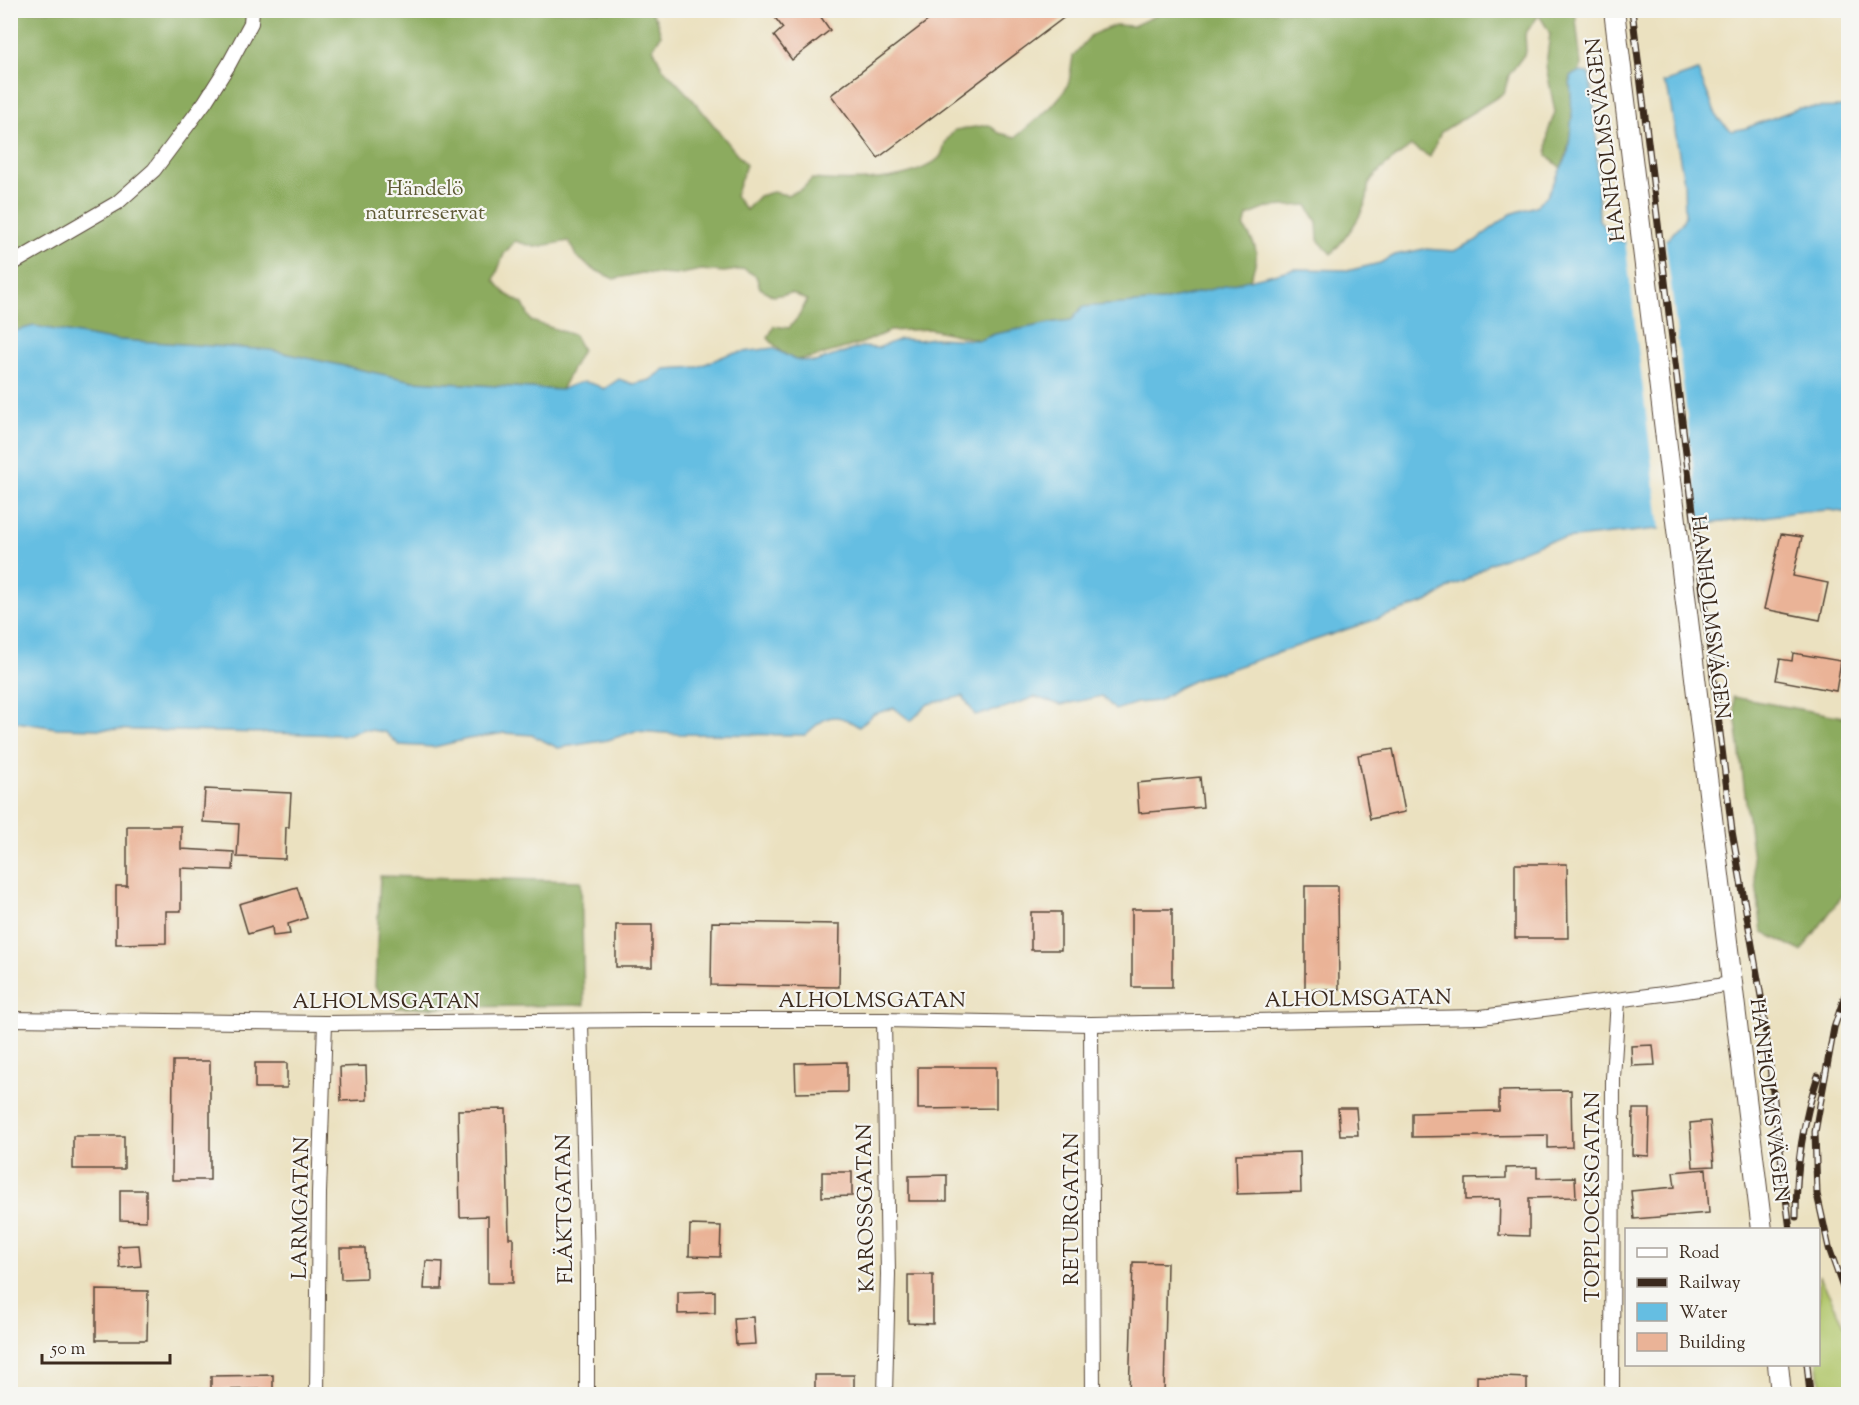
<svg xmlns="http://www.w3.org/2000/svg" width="1859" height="1405" font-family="'Sorts Mill Goudy',serif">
	<rect width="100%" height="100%" fill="#f6f6f2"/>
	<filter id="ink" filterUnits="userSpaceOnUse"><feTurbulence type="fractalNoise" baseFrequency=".0167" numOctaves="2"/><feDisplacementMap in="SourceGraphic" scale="12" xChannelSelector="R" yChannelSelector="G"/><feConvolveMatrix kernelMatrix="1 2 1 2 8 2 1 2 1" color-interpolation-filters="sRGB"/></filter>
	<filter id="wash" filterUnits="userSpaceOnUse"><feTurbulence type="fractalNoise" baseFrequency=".008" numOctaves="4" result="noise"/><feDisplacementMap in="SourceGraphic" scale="24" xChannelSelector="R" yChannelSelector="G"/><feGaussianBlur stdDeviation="1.35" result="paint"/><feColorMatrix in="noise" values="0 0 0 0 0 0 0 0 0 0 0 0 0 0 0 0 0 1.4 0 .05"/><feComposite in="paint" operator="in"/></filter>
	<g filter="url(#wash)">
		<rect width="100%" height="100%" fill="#ebe1c0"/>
		<path fill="#b1c66a" stroke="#767844" stroke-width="1.5" d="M 1819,1275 L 1848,1332 L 1848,1394 L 1822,1394 L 1818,1365 Z"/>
		<g fill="#8cab5e" stroke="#646a3e" stroke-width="1.5">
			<path d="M 11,11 L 650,11 L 656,19 L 661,35 L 653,48 L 662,67 L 694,101 L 746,165 L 735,196 L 746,210 L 759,196 L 773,192 L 787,195 L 802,189 L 812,179 C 847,182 912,183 939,158 C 944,153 943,147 946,141 C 949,137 952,133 955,130 L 989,125 L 999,133 L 1016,137 L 1051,107 L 1063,93 L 1069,82 L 1073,56 L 1091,35 L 1115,25 L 1133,26 L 1166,11 L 1575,11 L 1581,65 L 1579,72 L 1570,76 C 1572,108 1575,139 1561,168 L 1547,156 L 1548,132 L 1555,112 L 1546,66 L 1550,33 L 1539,15 L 1525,34 L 1526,52 L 1509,75 L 1504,93 L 1441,132 L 1430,157 L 1411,146 C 1400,155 1374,172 1369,184 C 1367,189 1368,194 1367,198 C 1361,218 1345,239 1331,254 L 1318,240 L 1317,222 L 1307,205 L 1269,207 L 1247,216 L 1244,228 C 1260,248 1259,258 1249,281 L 1163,301 L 1083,307 L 1072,320 L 1056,322 L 995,334 L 980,340 L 930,329 L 890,331 L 862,343 L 811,358 L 795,360 L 781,352 L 768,338 L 774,326 L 789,328 L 799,316 L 807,300 L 792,293 L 773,296 L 760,288 L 756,276 L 744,269 L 724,272 L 701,270 L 676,275 L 642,273 L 614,279 L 593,269 L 576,256 L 569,241 L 535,247 L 515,241 L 504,254 L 494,280 L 506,294 L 523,304 L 531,321 L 574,335 L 582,350 L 561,390 L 413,381 L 270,350 L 106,339 L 34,326 L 11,332 Z"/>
			<path d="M 1733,697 L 1848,718 L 1848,888 L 1801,951 L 1762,932 Z"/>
			<path d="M 380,876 L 581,881 L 584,1005 L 396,1008 L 375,987 Z"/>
		</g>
		<path fill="#65bee2" stroke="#507480" stroke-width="1.5" d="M 1698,71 L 1718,119 L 1732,131 L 1746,128 L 1799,108 L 1848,107 L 1848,513 L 1830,510 L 1795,512 L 1759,518 L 1547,541 L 1491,563 L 1465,581 L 1452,586 L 1427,602 L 1221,672 L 1201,677 L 1178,688 L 1158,701 L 1137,703 L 1115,710 L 1102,696 L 1061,705 L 1035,697 L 998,710 L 975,715 L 963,696 L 928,704 L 911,721 L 894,708 L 874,714 L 859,727 C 834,710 826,716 805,735 L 678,734 L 636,731 L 608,740 L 558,748 L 532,735 L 504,733 L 468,739 L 434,747 L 399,745 L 385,732 L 363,729 L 349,735 L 56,728 L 11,721 L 11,332 L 34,326 L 106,339 L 270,350 L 413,381 L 561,390 C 579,381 586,379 604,389 L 619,379 L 633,384 L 650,380 L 665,369 L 698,367 L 729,354 L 773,348 L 795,360 L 815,362 L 861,347 L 878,348 L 900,339 L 919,340 L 933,338 L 980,340 L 995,334 L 1056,322 L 1072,320 L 1082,307 L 1163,301 L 1294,269 L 1351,270 L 1380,263 L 1395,255 L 1424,249 L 1454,251 L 1475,241 L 1511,214 L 1536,206 L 1547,196 L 1568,154 L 1572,117 L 1570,76 L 1579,72 L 1589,73 L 1596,119 L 1599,220 L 1615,240 L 1626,242 L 1668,239 L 1681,224 L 1685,216 L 1684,182 L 1668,91 L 1663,83 Z"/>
		<path fill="#ebe1c0" d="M 1665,236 L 1700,524 L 1660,530 L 1625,239 Z"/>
		<g id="blocks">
			<g fill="#eab397">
				<path d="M 769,10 L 816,10 L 830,30 L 792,60 L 774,36 L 783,28 Z"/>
				<path d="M 942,10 L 1074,10 L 878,158 L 831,95 Z"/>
				<path d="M 1781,534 L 1802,537 L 1793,576 L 1828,583 L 1820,620 L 1764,609 Z"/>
				<path d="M 1793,653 L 1841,661 L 1836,691 L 1776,680 L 1780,659 L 1792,661 Z"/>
				<path d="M 1393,749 L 1405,812 L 1370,819 L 1358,755 Z"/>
				<path d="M 1200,777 L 1203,807 L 1139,813 L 1137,783 Z"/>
				<path d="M 205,789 L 291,793 L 289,827 L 286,827 L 285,859 L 237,857 L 239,824 L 203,822 Z"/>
				<path d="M 127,826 L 181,826 L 181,849 L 234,852 L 233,870 L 181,868 L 181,911 L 166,911 L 166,943 L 116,944 L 116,886 L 127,886 Z"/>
				<path d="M 1515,864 L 1567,864 L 1568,938 L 1515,938 Z"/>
				<path d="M 1305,886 L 1338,886 L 1339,989 L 1305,989 Z"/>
				<path d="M 297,887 L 307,918 L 288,924 L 290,934 L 273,936 L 272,927 L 248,934 L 239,904 Z"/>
				<rect x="1132" y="909" width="40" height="78"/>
				<rect x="1031" y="912" width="30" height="38"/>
				<path d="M 712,922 L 840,924 L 839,987 L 711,985 Z"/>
				<rect x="616" y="925" width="36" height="42"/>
				<path d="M 1653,1045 L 1655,1065 L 1632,1066 L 1631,1046 Z"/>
				<path d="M 173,1061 L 210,1061 L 210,1180 L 172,1180 Z"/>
				<path d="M 847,1062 L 847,1092 L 796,1093 L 795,1063 Z"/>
				<rect x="255" y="1063" width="32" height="25"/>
				<path d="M 366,1066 L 367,1100 L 341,1101 L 340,1067 Z"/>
				<path d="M 918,1067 L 996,1067 L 996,1108 L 918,1109 Z"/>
				<path d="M 1571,1090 L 1572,1147 L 1548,1148 L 1548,1135 L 1412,1137 L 1412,1113 L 1499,1111 L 1499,1091 Z"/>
				<path d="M 1338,1108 L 1356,1108 L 1358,1135 L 1340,1135 Z"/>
				<path d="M 506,1109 L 509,1238 L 513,1238 L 513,1283 L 488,1283 L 488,1216 L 460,1217 L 458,1110 Z"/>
				<path d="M 1633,1109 L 1650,1109 L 1649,1156 L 1632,1155 Z"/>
				<path d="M 1710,1121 L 1714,1166 L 1693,1167 L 1690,1123 Z"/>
				<rect x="73" y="1136" width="51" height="33"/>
				<path d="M 1300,1152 L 1301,1192 L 1237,1194 L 1236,1154 Z"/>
				<path d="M 1537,1167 L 1537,1178 L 1575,1177 L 1576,1197 L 1529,1198 L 1529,1236 L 1499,1235 L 1500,1199 L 1466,1200 L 1466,1179 L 1506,1178 L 1506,1168 Z"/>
				<path d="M 1706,1169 L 1709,1213 L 1634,1219 L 1631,1191 L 1675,1187 L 1673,1172 Z"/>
				<path d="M 822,1172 L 852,1172 L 852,1196 L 822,1197 Z"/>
				<path d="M 947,1175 L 947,1201 L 909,1201 L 909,1176 Z"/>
				<path d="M 120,1190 L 146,1190 L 146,1221 L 120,1220 Z"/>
				<path d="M 690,1225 L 721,1226 L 720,1257 L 689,1256 Z"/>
				<path d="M 139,1245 L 141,1266 L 120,1268 L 118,1246 Z"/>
				<path d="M 340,1248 L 365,1248 L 366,1278 L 341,1279 Z"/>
				<path d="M 426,1261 L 443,1262 L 442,1289 L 424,1289 Z"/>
				<path d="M 1133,1262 L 1167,1263 L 1164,1395 L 1129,1395 Z"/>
				<path d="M 908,1275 L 933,1275 L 933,1324 L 908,1323 Z"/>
				<path d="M 96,1290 L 148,1291 L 147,1340 L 96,1340 Z"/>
				<path d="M 715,1291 L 715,1313 L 678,1314 L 678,1292 Z"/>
				<path d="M 753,1317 L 755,1344 L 736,1345 L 734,1318 Z"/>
				<path d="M 273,1375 L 273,1389 L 211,1390 L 211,1376 Z"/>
				<rect x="815" y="1375" width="39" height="20"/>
				<path d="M 1477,1376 L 1527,1378 L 1527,1395 L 1477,1395 Z"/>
			</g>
		</g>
	</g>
	<g filter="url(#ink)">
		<use href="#blocks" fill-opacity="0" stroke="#554536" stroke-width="1.5"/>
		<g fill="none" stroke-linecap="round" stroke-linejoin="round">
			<defs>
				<g id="street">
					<path d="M 10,265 L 117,203 L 154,170 L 205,102 L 229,64 L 251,23 L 252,10"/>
					<path d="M 10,1019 L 325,1023 L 644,1020 L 884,1020 L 1091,1024 L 1481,1017 L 1679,992 L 1731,984"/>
					<path d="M 884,1020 L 888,1274 L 885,1394"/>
					<path d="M 581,1022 L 587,1270 L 587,1394"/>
					<path d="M 1091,1024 L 1093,1394"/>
					<path d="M 317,1394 L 319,1193 L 325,1023"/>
					<path d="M 1612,1394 L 1613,1078 L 1618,1000"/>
				</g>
				<g id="secondary">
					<path d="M 1614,10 L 1762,1230"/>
					<path d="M 1778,1364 L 1781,1394"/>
				</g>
			</defs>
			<use href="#street" stroke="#554536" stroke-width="16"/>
			<use href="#secondary" stroke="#554536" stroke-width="22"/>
			<use href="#street" stroke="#fff" stroke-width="14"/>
			<use href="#secondary" stroke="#fff" stroke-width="20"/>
			<defs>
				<g id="rail">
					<path d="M 1632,10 L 1732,831 L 1762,1002 L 1790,1230"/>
					<path d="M 1848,986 L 1834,1028 L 1815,1132 L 1817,1194 L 1829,1248 L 1848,1302"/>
					<path d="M 1796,1217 C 1796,1168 1802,1123 1818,1076"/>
					<path d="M 1807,1364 L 1810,1394"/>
				</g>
			</defs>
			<use href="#rail" stroke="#3b2a1e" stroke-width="7"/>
			<use href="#rail" stroke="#f6f6f2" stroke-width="4.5" stroke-dasharray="14" stroke-linecap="butt"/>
		</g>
	</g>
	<g text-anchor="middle" stroke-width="4.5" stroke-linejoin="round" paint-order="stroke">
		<g font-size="21" fill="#3b2a1e" stroke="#f6f6f2">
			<text transform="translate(1605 140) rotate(-97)" y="7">HANHOLMSVÄGEN</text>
			<text transform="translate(1711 617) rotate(83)" y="7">HANHOLMSVÄGEN</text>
			<text transform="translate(1358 998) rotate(-1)" y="7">ALHOLMSGATAN</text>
			<text x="872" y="1007">ALHOLMSGATAN</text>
			<text x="386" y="1008">ALHOLMSGATAN</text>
			<text transform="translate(1770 1100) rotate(83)" y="7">HANHOLMSVÄGEN</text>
			<text transform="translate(1592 1197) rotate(-90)" y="7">TOPPLOCKSGATAN</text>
			<text transform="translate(300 1208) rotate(-89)" y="7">LARMGATAN</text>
			<text transform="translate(865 1208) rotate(-91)" y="7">KAROSSGATAN</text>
			<text transform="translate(564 1209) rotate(-91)" y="7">FLÄKTGATAN</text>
			<text transform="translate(1071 1209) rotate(-90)" y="7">RETURGATAN</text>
		</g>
		<g font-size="21" fill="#5e5935" stroke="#f6f6f2">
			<text x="425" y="195">Händelö<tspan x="425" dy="24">naturreservat</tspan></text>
		</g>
	</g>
	<rect width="1859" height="1405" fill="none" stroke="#f6f6f2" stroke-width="36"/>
	<rect x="1625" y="1228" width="195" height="138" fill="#f6f6f2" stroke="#aba49d" stroke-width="1.5"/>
	<rect x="1637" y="1248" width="30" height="9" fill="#ffffff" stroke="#aba49d" stroke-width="1.5"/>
	<text x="1679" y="1258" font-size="18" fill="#3b2a1e">Road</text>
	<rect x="1637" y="1278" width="30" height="9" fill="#3b2a1e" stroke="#aba49d" stroke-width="1.5"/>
	<text x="1679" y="1288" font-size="18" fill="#3b2a1e">Railway</text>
	<rect x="1637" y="1303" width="30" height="18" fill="#65bee2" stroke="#aba49d" stroke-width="1.5"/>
	<text x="1679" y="1318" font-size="18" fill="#3b2a1e">Water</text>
	<rect x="1637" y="1333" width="30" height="18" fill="#eab397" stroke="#aba49d" stroke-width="1.5"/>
	<text x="1679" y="1348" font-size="18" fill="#3b2a1e">Building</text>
	<path d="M42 1354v9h128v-9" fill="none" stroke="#3b2a1e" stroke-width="3"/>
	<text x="51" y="1354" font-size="18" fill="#3b2a1e" stroke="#f6f6f2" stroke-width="4.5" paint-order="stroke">50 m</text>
</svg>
